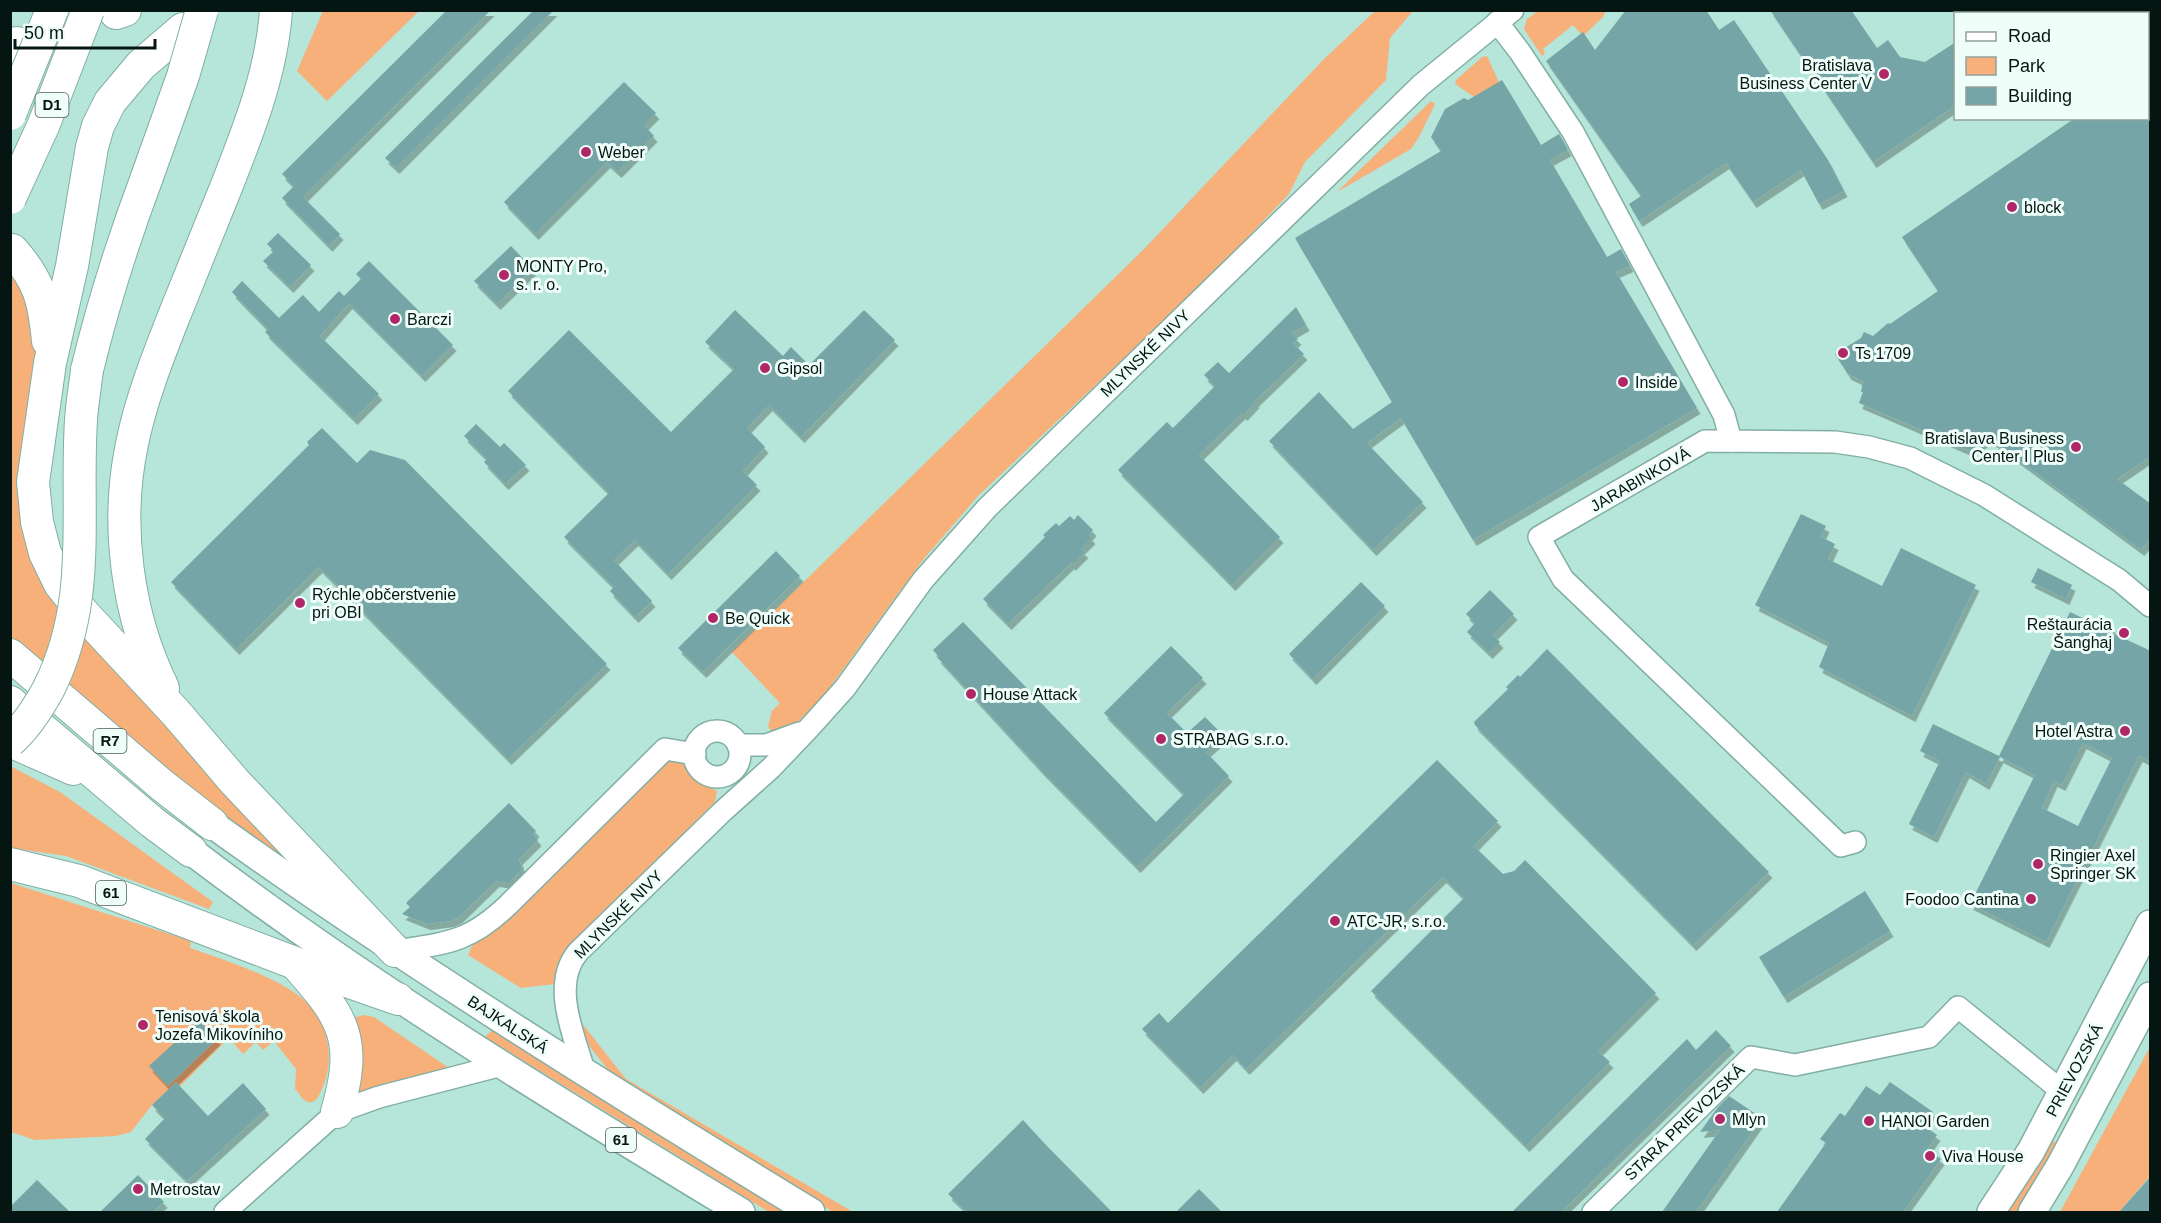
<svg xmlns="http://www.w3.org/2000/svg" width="2161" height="1223" font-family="Arial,sans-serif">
	<defs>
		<filter id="shadow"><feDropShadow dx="3.5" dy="6" stdDeviation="0" flood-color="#0004"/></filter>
	</defs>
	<rect width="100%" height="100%" fill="#b6e5d9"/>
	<g fill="#f7b07a">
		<path d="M 323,11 L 323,10 L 419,11 L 327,101 L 297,71 Z"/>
		<path d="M 1375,11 L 1413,11 L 1390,38 L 1386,80 L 1305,162 L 1289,194 L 1211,276 L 978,496 L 922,561 L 820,701 L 791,728 L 771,731 L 768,726 L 772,711 L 780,703 L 732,652 L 1144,249 L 1323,60 Z"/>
		<path d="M 1538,11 L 1606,11 L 1603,17 L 1583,36 L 1573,25 L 1543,49 L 1545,53 L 1542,56 L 1524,29 L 1527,19 Z"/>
		<path d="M 1487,56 L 1509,104 L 1505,118 L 1455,84 L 1456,80 L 1482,57 Z"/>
		<path d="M 1431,101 L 1435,104 L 1419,137 L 1411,149 L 1337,192 Z"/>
		<path d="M 10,266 L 27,290 L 36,336 L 35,379 L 23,442 L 18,483 L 22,530 L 45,588 L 318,883 L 199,799 L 11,637 Z"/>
		<path d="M 669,757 L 685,762 L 699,780 L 717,791 L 715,802 L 571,945 L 561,961 L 555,984 L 521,988 L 468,955 L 472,946 L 495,928 Z"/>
		<path d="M 10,766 L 60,792 L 213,902 L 209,909 L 66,856 L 11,848 Z"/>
		<path d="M 11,883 L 191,941 L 190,948 C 224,960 275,976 303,999 C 329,1021 336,1061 321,1091 C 319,1096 315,1104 308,1102 C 303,1101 299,1093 295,1089 L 296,1069 L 274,1041 L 263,1050 L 256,1042 L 243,1054 L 229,1038 L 180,1086 L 176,1083 L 152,1105 L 131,1132 L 116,1136 L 35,1140 L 11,1132 Z"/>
		<path d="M 364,1015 L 374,1017 L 449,1068 L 371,1092 L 354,1091 L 348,1019 Z"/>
		<path d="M 577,1017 L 626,1079 L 853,1212 L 833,1212 L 629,1090 L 610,1072 L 590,1047 Z"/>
		<path d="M 493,1029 L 789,1212 L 769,1212 L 485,1037 Z"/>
		<path d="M 2150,1047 L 2150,1176 L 2119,1212 L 2060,1212 Z"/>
		<path d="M 2049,1138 L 2056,1143 L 2017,1212 L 2004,1212 Z"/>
	</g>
	<g fill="#74a5a6" fill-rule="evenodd" filter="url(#shadow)">
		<path d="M 447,10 L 491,10 L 303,197 L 340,234 L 329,246 L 282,198 L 294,186 L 282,174 Z"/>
		<path d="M 534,10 L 554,10 L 396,168 L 385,158 Z"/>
		<path d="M 1626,10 L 1706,10 L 1719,30 L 1734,20 L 1828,160 L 1844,191 L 1819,204 L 1801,170 L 1753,202 L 1726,163 L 1639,221 L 1629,204 L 1641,196 L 1546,61 L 1583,32 L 1595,50 Z"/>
		<path d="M 1770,10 L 1851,10 L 1877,48 L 1888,40 L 1900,57 L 1925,62 L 1956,42 L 1956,105 L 1873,162 Z"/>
		<path d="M 1502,80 L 1541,145 L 1559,134 L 1562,139 L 1568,150 L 1550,160 L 1607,257 L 1621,249 L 1630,266 L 1616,272 L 1697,408 L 1473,540 L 1401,418 L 1367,443 L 1423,502 L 1373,550 L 1269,441 L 1319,392 L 1353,429 L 1392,402 L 1295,238 L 1441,151 L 1431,137 L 1445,109 L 1464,98 L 1468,100 Z"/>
		<path d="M 624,82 L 656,113 L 644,125 L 654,136 L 618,172 L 607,162 L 535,234 L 504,202 Z"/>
		<path d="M 2075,118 L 2151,118 L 2151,456 L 2117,479 L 2151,504 L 2151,538 L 2141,550 L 1989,438 L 1970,451 L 1859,403 L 1863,392 L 1861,392 L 1863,381 L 1848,374 L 1835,354 L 1861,338 L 1864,332 L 1873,336 L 1888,323 L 1890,324 L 1938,291 L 1902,237 Z"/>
		<path d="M 278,233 L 311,265 L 290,287 L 263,261 L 274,251 L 267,244 Z"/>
		<path d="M 511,246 L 533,269 L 497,304 L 474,281 Z"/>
		<path d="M 369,261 L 453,345 L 422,376 L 349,303 L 320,336 L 379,394 L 354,419 L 265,332 L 268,329 L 232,292 L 242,281 L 279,318 L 303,295 L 319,312 L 339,291 L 344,296 L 361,279 L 356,274 Z"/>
		<path d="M 1296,307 L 1306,325 L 1292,333 L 1298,339 L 1293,343 L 1304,354 L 1255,401 L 1256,402 L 1244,415 L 1242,413 L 1199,455 L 1280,537 L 1232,585 L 1118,470 L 1167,422 L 1173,428 L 1215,386 L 1204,375 L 1218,362 L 1229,373 Z"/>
		<path d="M 735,310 L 783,356 L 791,347 L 809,365 L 864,310 L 895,340 L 801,437 L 769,405 L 747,428 L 765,447 L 743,471 L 757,485 L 668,574 L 635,540 L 614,560 L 652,601 L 635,617 L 610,591 L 614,587 L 564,537 L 609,493 L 508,391 L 569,330 L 671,432 L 734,369 L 705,342 Z"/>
		<path d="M 476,424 L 500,447 L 504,443 L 526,465 L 505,484 L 484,462 L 487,459 L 464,436 Z"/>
		<path d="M 322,428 L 357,463 L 370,450 L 405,460 L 607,664 L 508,759 L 319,567 L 236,649 L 171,582 L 309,445 L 307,442 Z"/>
		<path d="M 1801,514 L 1826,526 L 1821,537 L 1835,544 L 1828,559 L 1882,586 L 1901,548 L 1976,585 L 1912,716 L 1819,667 L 1829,643 L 1755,605 Z"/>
		<path d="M 1078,515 L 1093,530 L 1089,535 L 1092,538 L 1081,549 L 1085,552 L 1072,565 L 1071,563 L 1008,624 L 983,599 L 1045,537 L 1043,535 L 1056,523 L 1059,526 L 1070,516 L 1074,520 Z"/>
		<path d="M 776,551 L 800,576 L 703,672 L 678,648 Z"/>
		<path d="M 2038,568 L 2072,585 L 2066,599 L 2031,582 Z"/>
		<path d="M 1361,582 L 1385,606 L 1313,679 L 1289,654 Z"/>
		<path d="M 1490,590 L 1514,614 L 1493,635 L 1500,642 L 1489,653 L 1467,632 L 1475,623 L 1466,614 Z"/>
		<path d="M 2070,612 L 2093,623 L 2095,619 L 2112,627 L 2110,632 L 2151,651 L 2151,762 L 2139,756 L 2046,942 L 1970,904 L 2035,775 L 2000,757 L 1986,784 L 1966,772 L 1934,837 L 1909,824 L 1940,761 L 1920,751 L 1933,724 L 1999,756 ZM 2083,743 L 2112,758 L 2078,826 L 2042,808 L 2054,781 L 2062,785 Z"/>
		<path d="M 963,622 L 1156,822 L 1184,794 L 1104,713 L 1171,646 L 1203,678 L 1167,713 L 1187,733 L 1205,717 L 1224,736 L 1206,752 L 1229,776 L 1137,867 L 1041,770 L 937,657 L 939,657 L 933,650 Z"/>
		<path d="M 1547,649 L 1769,872 L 1693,945 L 1475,725 L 1474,722 L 1508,689 L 1506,687 L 1518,675 L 1520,677 Z"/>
		<path d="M 1437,760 L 1498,821 L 1474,846 L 1503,874 L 1514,871 L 1525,860 L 1656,993 L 1598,1051 L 1610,1062 L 1526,1146 L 1371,991 L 1464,898 L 1443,877 L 1246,1069 L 1233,1055 L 1200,1088 L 1142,1029 L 1159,1013 L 1168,1023 Z"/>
		<path d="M 509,803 L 536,831 L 533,834 L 538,840 L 519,859 L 522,869 L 509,883 L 496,881 L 459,917 L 451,921 L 427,924 L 402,914 L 410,907 L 406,903 Z"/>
		<path d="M 1865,891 L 1890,931 L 1784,997 L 1759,957 Z"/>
		<path d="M 199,1020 L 217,1039 L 168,1086 L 149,1066 Z"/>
		<path d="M 1716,1030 L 1731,1046 L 1561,1212 L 1512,1212 L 1687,1039 L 1696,1050 Z"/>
		<path d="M 176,1082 L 208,1116 L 243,1083 L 266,1109 L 187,1181 L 145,1139 L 165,1118 L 152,1105 Z"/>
		<path d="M 1890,1082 L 1933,1112 L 1923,1125 L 1937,1135 L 1927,1149 L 1941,1159 L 1903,1212 L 1777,1212 L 1826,1143 L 1820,1139 L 1840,1113 L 1845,1116 L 1866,1086 L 1880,1095 Z"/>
		<path d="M 1729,1096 L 1762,1118 L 1696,1212 L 1662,1212 L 1720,1130 L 1700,1132 L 1718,1107 Z"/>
		<path d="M 1023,1120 L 1046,1145 L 1112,1212 L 967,1212 L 948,1194 Z"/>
		<path d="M 138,1175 L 164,1202 L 153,1212 L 100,1212 Z"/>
		<path d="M 2151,1176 L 2151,1212 L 2119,1212 Z"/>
		<path d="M 37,1180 L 70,1212 L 10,1212 L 10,1207 Z"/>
		<path d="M 1199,1189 L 1222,1212 L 1176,1212 Z"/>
	</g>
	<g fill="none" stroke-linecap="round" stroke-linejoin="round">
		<defs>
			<g id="minor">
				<path d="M 2126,10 L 2128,14"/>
				<path d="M 1497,22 L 1520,52 L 1573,132 L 1724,415 L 1731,441"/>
				<path d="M 2148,42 L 2150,46"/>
				<circle cx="717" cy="754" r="23"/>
				<path d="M 738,745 L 766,745 L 799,733"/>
				<path d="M 1855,842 L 1841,846 L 1563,579 L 1539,537 L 1705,441 L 1835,442 L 1869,447 L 1910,458 L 1984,495 L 2119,580 L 2150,606"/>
				<path d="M 395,951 C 447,943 468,943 508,905 L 665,749 L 695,754"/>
				<path d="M 585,1074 C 575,1037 550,985 578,952 L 723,811 L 771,768 L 810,727 L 845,688 L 923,580 L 987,508 L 1421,85 L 1513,10"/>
				<path d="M 225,1212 L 337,1112 L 379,1097 L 502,1065"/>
				<path d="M 1593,1212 L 1751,1057 L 1795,1065 L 1929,1037 L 1958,1007 L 2063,1092"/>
			</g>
			<g id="major">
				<path d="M 212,824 C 406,963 608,1088 811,1212"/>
				<path d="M 191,851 C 366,984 554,1099 741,1212"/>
				<path d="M 1991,1212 L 2031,1151 L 2150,924"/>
				<path d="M 2032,1212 L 2060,1166 L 2150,996"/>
			</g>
			<g id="highway">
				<path d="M 116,13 L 125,10"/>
				<path d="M 183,29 L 141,65 L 110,102 L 98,126 L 92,147 L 72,266 L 50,363 L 33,482 L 37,522 L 45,553 L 60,584 L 84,614 L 176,713 L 235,782 L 395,951"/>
				<path d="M 10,47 L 17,43"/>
				<path d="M 12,250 C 40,281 44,301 48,341"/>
				<path d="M 87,370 C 103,304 123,241 147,177"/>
				<path d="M 10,655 L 163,786 L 212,824"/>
				<path d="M 163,688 C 127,615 115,524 132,444 C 141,399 159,354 176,311 C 193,269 210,227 227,185 C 249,129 272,71 276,10"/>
				<path d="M 10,702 L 152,822 L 191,851"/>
				<path d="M 10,741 L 73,769"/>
				<path d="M 10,864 L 79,881 L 295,963 L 398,999"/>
				<path d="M 296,964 C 344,1018 358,1039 337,1112"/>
			</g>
		</defs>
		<use href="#minor" stroke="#81afa3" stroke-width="24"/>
		<use href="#major" stroke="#81afa3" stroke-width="30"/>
		<use href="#highway" stroke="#81afa3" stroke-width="34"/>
		<use href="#minor" stroke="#fff" stroke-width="21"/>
		<use href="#major" stroke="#fff" stroke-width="27"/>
		<use href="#highway" stroke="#fff" stroke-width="32"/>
		<defs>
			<g id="highway-bridge">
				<path d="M 10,114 L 52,10"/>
				<path d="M 147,177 L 183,76 L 202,10"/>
				<path d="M 10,198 L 44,124 L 88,10"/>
				<path d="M 10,741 C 26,727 38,708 48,690 C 93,601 75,515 81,420 C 82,404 85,387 87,370"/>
			</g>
		</defs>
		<use href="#highway-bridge" stroke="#81afa3" stroke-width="34" stroke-linecap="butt"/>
		<use href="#highway-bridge" stroke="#fff" stroke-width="32"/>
	</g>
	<g fill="#b02768" stroke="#f0fefa" stroke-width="2">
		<circle cx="1884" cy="74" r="6"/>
		<circle cx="586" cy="152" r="6"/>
		<circle cx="2012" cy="207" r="6"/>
		<circle cx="504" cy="275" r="6"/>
		<circle cx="395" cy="319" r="6"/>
		<circle cx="1843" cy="353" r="6"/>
		<circle cx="765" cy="368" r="6"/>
		<circle cx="1623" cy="382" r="6"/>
		<circle cx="2076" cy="447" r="6"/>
		<circle cx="300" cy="603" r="6"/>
		<circle cx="713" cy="618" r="6"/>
		<circle cx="2124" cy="633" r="6"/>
		<circle cx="971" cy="694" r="6"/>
		<circle cx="2125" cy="731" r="6"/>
		<circle cx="1161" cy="739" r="6"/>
		<circle cx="2038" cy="864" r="6"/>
		<circle cx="2031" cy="899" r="6"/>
		<circle cx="1335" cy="921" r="6"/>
		<circle cx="143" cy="1025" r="6"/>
		<circle cx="1720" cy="1119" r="6"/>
		<circle cx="1869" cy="1121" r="6"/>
		<circle cx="1930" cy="1156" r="6"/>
		<circle cx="138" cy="1189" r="6"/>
	</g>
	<g text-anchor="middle" stroke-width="6" stroke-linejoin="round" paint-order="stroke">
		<g fill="#f0fefa" stroke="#4c5c58" stroke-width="1.5">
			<rect x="35.5" y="93" width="33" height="24" rx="4.5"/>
			<rect x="93.5" y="729" width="33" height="24" rx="4.5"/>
			<rect x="96" y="881" width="30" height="24" rx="4.5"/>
			<rect x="606" y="1128" width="30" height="24" rx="4.5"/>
		</g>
		<g font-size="15" font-weight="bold" fill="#051612">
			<text x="52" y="110">D1</text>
			<text x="110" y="746">R7</text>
			<text x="111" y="898">61</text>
			<text x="621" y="1145">61</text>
		</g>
		<g font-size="16" fill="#051612" stroke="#f0fefa" text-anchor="start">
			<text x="1872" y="71" text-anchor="end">Bratislava<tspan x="1872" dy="18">Business Center V</tspan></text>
			<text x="598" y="158">Weber</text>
			<text x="2024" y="213">block</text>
			<text x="516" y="272">MONTY Pro,<tspan x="516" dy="18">s. r. o.</tspan></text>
			<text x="407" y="325">Barczi</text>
			<text x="1855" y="359">Ts 1709</text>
			<text x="777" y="374">Gipsol</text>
			<text x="1635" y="388">Inside</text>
			<text x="2064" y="444" text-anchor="end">Bratislava Business<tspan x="2064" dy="18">Center I Plus</tspan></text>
			<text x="312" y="600">Rýchle občerstvenie<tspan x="312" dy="18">pri OBI</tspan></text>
			<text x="725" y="624">Be Quick</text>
			<text x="2112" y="630" text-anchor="end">Reštaurácia<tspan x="2112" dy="18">Šanghaj</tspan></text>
			<text x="983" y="700">House Attack</text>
			<text x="2113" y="737" text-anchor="end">Hotel Astra</text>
			<text x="1173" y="745">STRABAG s.r.o.</text>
			<text x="2050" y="861">Ringier Axel<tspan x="2050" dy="18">Springer SK</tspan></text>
			<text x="2019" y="905" text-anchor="end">Foodoo Cantina</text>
			<text x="1347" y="927">ATC-JR, s.r.o.</text>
			<text x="155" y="1022">Tenisová škola<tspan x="155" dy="18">Jozefa Mikovíniho</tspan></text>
			<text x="1732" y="1125">Mlyn</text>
			<text x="1881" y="1127">HANOI Garden</text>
			<text x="1942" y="1162">Viva House</text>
			<text x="150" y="1195">Metrostav</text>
		</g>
		<g font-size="16" fill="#051612" stroke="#f0fefa">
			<text transform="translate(1145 353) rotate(-44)" y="6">MLYNSKÉ NIVY</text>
			<text transform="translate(1640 479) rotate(-30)" y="6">JARABINKOVÁ</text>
			<text transform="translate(618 914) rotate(-45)" y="6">MLYNSKÉ NIVY</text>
			<text transform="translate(508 1024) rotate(33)" y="6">BAJKALSKÁ</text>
			<text transform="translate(2074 1070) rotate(-62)" y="6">PRIEVOZSKÁ</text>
			<text transform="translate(1684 1122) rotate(-44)" y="6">STARÁ PRIEVOZSKÁ</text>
		</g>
	</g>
	<rect width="2161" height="1223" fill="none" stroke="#051612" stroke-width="24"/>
	<rect x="1954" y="12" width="195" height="108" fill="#f0fefa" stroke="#92a19d" stroke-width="1.5"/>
	<rect x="1966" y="32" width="30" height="9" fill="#ffffff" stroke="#92a19d" stroke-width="1.5"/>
	<text x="2008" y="42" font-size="18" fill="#051612">Road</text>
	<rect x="1966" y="57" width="30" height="18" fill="#f7b07a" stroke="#92a19d" stroke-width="1.5"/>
	<text x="2008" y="72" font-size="18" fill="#051612">Park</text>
	<rect x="1966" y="87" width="30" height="18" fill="#74a5a6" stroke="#92a19d" stroke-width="1.5"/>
	<text x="2008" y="102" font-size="18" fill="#051612">Building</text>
	<path d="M15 39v9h140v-9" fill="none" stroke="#051612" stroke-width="3"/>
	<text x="24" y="39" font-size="18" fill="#051612" stroke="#f0fefa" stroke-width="4.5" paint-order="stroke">50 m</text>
</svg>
